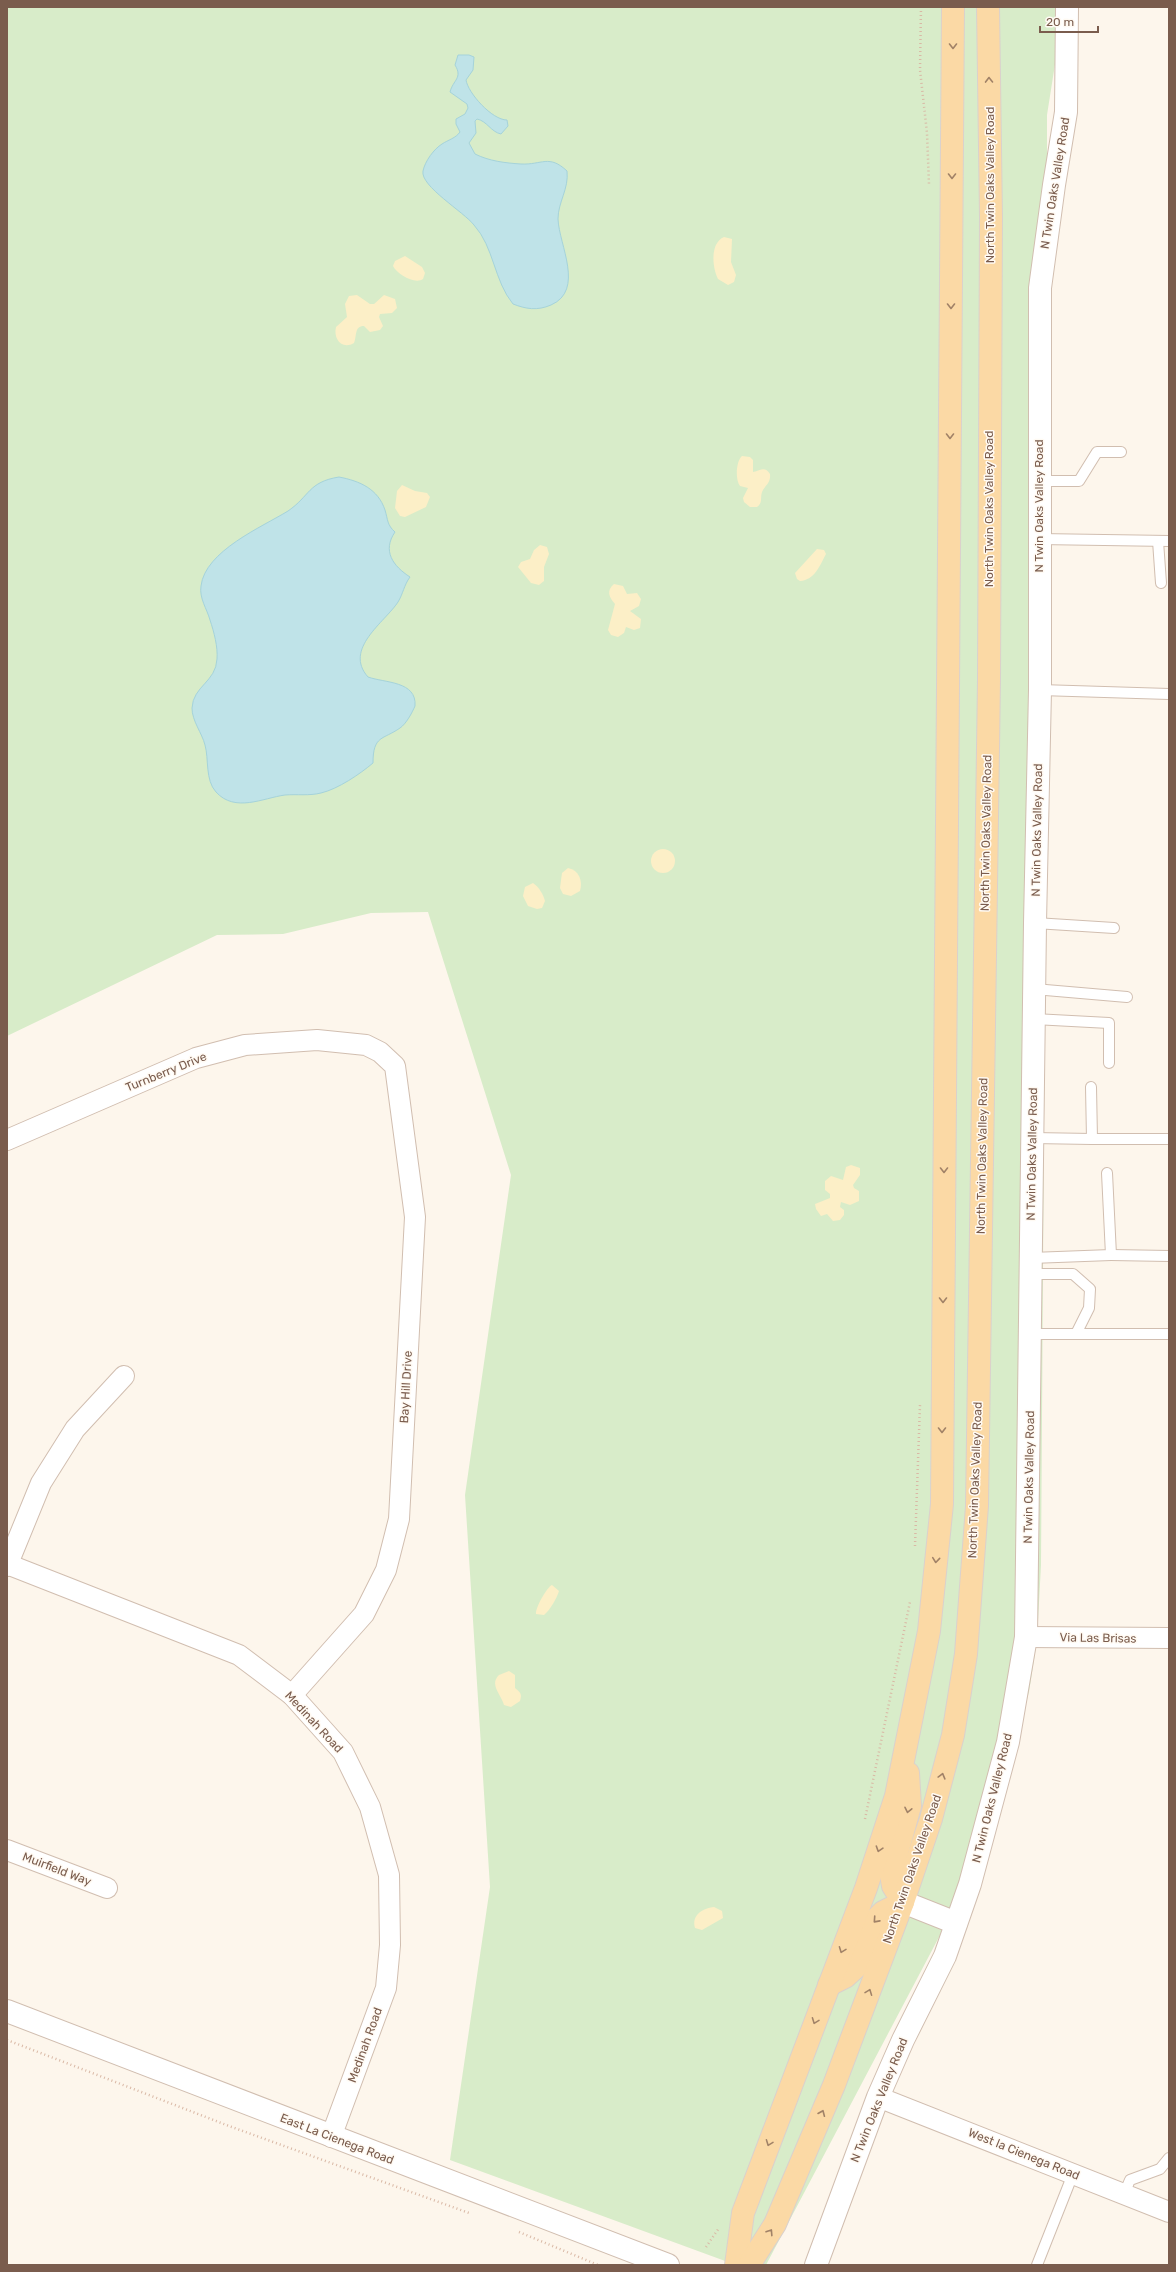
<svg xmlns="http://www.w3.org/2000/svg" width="1176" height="2272" font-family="Rubik,sans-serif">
	<rect width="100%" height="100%" fill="#fdf6ec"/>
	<path fill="#d8ecc9" d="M 7,7 L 1064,7 L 1047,115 L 1047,678 L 1041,1565 L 1037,1640 L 1029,1692 L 1013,1751 L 958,1901 L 766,2265 L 736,2265 L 450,2160 L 490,1887 L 465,1495 L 511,1175 L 428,912 L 371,913 L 283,934 L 217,935 L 7,1036 Z"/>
	<g fill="#fcefc7">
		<path d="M 724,237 L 732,239 L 731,262 L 736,275 L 734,282 L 728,285 L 718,279 C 712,267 710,243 724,237 Z"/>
		<path d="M 405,256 L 422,267 L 425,273 L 423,279 C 415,285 397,274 393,266 L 395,261 Z"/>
		<path d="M 357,295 L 370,304 L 374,304 L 384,295 L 395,299 L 397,308 L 392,313 L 380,314 L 379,317 L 383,326 L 380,330 L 370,332 L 364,326 C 354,326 357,336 354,343 C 342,350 333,339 336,327 L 347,317 L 345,304 L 349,296 Z"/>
		<path d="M 742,456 L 750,457 L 753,460 L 753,472 C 761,470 765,466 770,474 C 771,483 765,485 762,492 C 760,498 763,503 757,507 L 750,507 L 744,502 L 743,498 L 748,488 L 740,486 C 735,480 736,461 742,456 Z"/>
		<path d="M 402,485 L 415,491 L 427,493 L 430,497 L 426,507 L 405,517 L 400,516 L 395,508 L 397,491 Z"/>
		<path d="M 540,545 L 547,547 L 549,554 L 544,567 L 544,581 L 539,585 L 531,583 L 518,567 L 521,562 L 530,559 L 534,550 Z"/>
		<path d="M 817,549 L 824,550 L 826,554 C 820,565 815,580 800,581 L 797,579 L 795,573 Z"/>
		<path d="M 614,584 L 623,586 L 627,594 L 637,593 L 641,599 L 639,606 L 630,611 L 641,619 L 640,628 L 634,630 L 626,627 L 624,633 L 618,637 L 611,635 L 608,630 L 615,604 C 609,597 606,591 614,584 Z"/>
		<circle cx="663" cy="861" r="12"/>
		<path d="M 568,868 C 579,870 583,881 580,891 L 571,896 L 563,894 L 560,888 L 562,873 Z"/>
		<path d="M 533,883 C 539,887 543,894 545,901 L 542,908 L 537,909 L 528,906 L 523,896 L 525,887 Z"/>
		<path d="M 851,1165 L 860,1168 L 860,1175 L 853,1185 L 854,1188 L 859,1191 L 859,1201 L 850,1205 L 841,1202 L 840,1207 L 844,1210 L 844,1215 L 840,1220 L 833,1221 L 827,1214 L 821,1216 L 816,1209 L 815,1204 L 830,1198 L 830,1194 L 825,1190 L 825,1181 L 831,1176 L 843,1180 L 846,1167 Z"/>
		<path d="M 552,1585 L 559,1591 C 557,1598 550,1610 544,1615 L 536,1614 C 535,1608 547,1587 552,1585 Z"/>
		<path d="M 509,1671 L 515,1675 L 515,1688 C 521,1693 522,1694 520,1701 L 511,1707 L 504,1705 C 501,1694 489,1685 499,1675 Z"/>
		<path d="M 714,1907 L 722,1911 L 723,1918 L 702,1930 L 695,1928 C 691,1915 703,1908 714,1907 Z"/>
	</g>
	<g fill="#bfe3e8" stroke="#a5d3da">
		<path d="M 458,55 L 469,55 L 474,57 L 473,70 L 466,80 C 468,93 492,120 507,120 L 508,126 L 501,134 C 491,132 487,121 477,119 L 475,121 L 476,133 L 469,143 L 475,154 C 489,161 505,163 521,164 C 542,165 549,154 567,171 C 569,189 558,202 558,219 C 559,245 585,290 551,305 C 537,311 526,309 513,304 C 494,281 494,247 474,225 C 464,212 420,186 423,171 C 425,161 434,149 442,144 C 448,140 456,138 460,132 L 456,124 L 456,119 L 465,114 L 468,108 L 467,104 L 450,92 C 453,80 463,78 455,65 Z"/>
		<path d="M 339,477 C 360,481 378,489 385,510 C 388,520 387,525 395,532 C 382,551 393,566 410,577 C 404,585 403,594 398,602 C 385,622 343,649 368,677 C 385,683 417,681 415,706 C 412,713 406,724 400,728 C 383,740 373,735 373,763 C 360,774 338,789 321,793 C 309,796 297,794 285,795 C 263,798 235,813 216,792 C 205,780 209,759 205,745 C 202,733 192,721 192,708 C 193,686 216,682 217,659 C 218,647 214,632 210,620 C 207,609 199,598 201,586 C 205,551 262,527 288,511 C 310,496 308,482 339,477 Z"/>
	</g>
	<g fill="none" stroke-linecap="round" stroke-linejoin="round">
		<defs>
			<g id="service">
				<path d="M 1039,481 L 1079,481 L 1097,452 L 1121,452"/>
				<path d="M 1039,539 L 1169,541"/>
				<path d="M 1158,541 L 1161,583"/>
				<path d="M 1040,690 L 1169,694"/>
				<path d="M 1035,923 L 1114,928"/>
				<path d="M 1034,989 L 1127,997"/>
				<path d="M 1034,1019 L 1109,1023 L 1109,1063"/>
				<path d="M 1033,1138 L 1092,1139 L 1091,1087"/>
				<path d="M 1092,1139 L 1169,1139"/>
				<path d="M 1111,1255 L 1169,1256"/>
				<path d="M 1031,1258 L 1111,1255 L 1107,1173"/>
				<path d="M 1031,1274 L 1073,1274 L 1090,1289 L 1089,1308 L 1076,1334"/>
				<path d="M 1030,1334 L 1169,1334"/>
				<path d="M 1124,2194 L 1130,2180 L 1160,2169 L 1169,2158"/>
				<path d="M 1037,2265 L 1073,2174"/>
			</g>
			<g id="minor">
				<path d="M 7,1140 L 196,1058 L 245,1045 L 317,1040 L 366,1045 L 380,1052 L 395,1066 L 415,1217 L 399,1519 L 386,1570 L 364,1614 L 292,1695"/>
				<path d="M 7,1564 L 239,1655 L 292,1695 L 343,1752 L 370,1807 L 389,1875 L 390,1945 L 386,1988 L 331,2137"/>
				<path d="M 7,1566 L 41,1483 L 75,1429 L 124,1376"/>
				<path d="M 1026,1637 L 1169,1638"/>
				<path d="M 7,1850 L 107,1888"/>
				<path d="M 878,2097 L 1169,2212"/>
			</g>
			<g id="tertiary">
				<path d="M 903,1902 L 956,1923"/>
				<path d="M 7,2011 L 668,2265"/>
				<path d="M 816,2265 L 878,2097 L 903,2040 L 945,1956 L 970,1884 L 1008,1742 L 1026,1637 L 1035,923 L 1040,690 L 1040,288 L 1054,185 L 1066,112 L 1067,7"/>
			</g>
			<g id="primary">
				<path d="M 829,1985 L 845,1977 L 856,1967 L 872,1923 L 883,1912 L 903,1902 L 893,1886 L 891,1874 L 910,1806 L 908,1773"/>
				<path d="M 736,2265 L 743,2213 L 866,1888 L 896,1796 L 929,1631 L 942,1504 L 953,7"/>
				<path d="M 749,2265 L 775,2224 L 834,2085 L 903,1902 L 931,1819 L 953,1735 L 966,1654 L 977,1506 L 989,680 L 991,217 L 988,7"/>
			</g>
		</defs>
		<use href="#service" stroke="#d1beb0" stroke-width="12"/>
		<use href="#minor" stroke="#d1beb0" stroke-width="22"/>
		<use href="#tertiary" stroke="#d1beb0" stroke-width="24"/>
		<use href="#primary" stroke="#dad1cd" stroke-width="24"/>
		<g stroke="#d9b8a5" stroke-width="2.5" stroke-dasharray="1 3" stroke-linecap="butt">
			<path d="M 921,7 L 920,70 L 927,133 L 929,184"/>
			<path d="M 915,1546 L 920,1405"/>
			<path d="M 865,1819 L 910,1602"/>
			<path d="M 7,2040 L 229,2126 L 469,2213"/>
			<path d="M 519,2232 L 598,2265"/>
			<path d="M 706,2247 L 719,2228"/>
		</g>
		<use href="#service" stroke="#fff" stroke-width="10"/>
		<use href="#minor" stroke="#fff" stroke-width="20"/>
		<use href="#tertiary" stroke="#fff" stroke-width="22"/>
		<use href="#primary" stroke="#fbd9a5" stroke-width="22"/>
	</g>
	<defs><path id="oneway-chevron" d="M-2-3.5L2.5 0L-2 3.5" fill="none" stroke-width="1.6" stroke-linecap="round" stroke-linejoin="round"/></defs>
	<g stroke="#a18267">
		<use href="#oneway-chevron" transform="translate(953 46) rotate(90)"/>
		<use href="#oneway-chevron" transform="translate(989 80) rotate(-91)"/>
		<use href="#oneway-chevron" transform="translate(952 176) rotate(90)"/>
		<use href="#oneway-chevron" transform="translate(951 306) rotate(90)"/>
		<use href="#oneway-chevron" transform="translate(950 436) rotate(90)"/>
		<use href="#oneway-chevron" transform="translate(944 1170) rotate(90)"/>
		<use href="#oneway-chevron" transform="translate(943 1300) rotate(90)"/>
		<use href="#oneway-chevron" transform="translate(942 1430) rotate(90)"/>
		<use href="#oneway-chevron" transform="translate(936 1560) rotate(96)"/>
		<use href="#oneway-chevron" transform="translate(942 1776) rotate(-75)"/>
		<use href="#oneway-chevron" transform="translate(908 1810) rotate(102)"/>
		<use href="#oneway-chevron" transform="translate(879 1849) rotate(108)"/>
		<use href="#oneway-chevron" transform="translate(876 1920) rotate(132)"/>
		<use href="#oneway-chevron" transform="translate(842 1950) rotate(111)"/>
		<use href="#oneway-chevron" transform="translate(869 1992) rotate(-69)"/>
		<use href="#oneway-chevron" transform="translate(815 2021) rotate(111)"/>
		<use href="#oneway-chevron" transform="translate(822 2113) rotate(-67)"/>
		<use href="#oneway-chevron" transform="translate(769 2143) rotate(111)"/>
		<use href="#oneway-chevron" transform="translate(770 2232) rotate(-57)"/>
	</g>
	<g text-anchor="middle" stroke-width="3" stroke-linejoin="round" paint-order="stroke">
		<g font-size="12" fill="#7a5c4d" stroke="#fffaf3">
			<text transform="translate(1055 183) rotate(-81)" y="4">N Twin Oaks Valley Road</text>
			<text transform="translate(990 185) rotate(-90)" y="4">North Twin Oaks Valley Road</text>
			<text transform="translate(1039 506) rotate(-90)" y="4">N Twin Oaks Valley Road</text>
			<text transform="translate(989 509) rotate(-90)" y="4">North Twin Oaks Valley Road</text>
			<text transform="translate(1037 830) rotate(-89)" y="4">N Twin Oaks Valley Road</text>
			<text transform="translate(986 833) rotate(-89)" y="4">North Twin Oaks Valley Road</text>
			<text transform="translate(166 1072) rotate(-22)" y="4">Turnberry Drive</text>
			<text transform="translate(1032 1154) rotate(-89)" y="4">N Twin Oaks Valley Road</text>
			<text transform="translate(982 1156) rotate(-89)" y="4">North Twin Oaks Valley Road</text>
			<text transform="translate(406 1387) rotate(-87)" y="4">Bay Hill Drive</text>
			<text transform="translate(1029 1477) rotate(-89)" y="4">N Twin Oaks Valley Road</text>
			<text transform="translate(975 1480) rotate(-88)" y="4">North Twin Oaks Valley Road</text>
			<text transform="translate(1098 1638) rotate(1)" y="4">Via Las Brisas</text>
			<text transform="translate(314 1722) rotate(47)" y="4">Medinah Road</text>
			<text transform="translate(992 1798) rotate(-76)" y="4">N Twin Oaks Valley Road</text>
			<text transform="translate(57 1869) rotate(21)" y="4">Muirfield Way</text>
			<text transform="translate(912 1869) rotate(-71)" y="4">North Twin Oaks Valley Road</text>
			<text transform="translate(365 2045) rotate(-70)" y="4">Medinah Road</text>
			<text transform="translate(879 2100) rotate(-68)" y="4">N Twin Oaks Valley Road</text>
			<text transform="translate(337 2139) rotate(21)" y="4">East La Cienega Road</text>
			<text transform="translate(1024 2154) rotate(22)" y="4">West la Cienega Road</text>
		</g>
	</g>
	<rect width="1176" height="2272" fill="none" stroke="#7a5c4d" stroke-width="16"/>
	<path d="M1040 26v6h58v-6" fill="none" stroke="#7a5c4d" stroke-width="2"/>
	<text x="1046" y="26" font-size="12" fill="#7a5c4d" stroke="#fffaf3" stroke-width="3" paint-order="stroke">20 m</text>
</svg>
